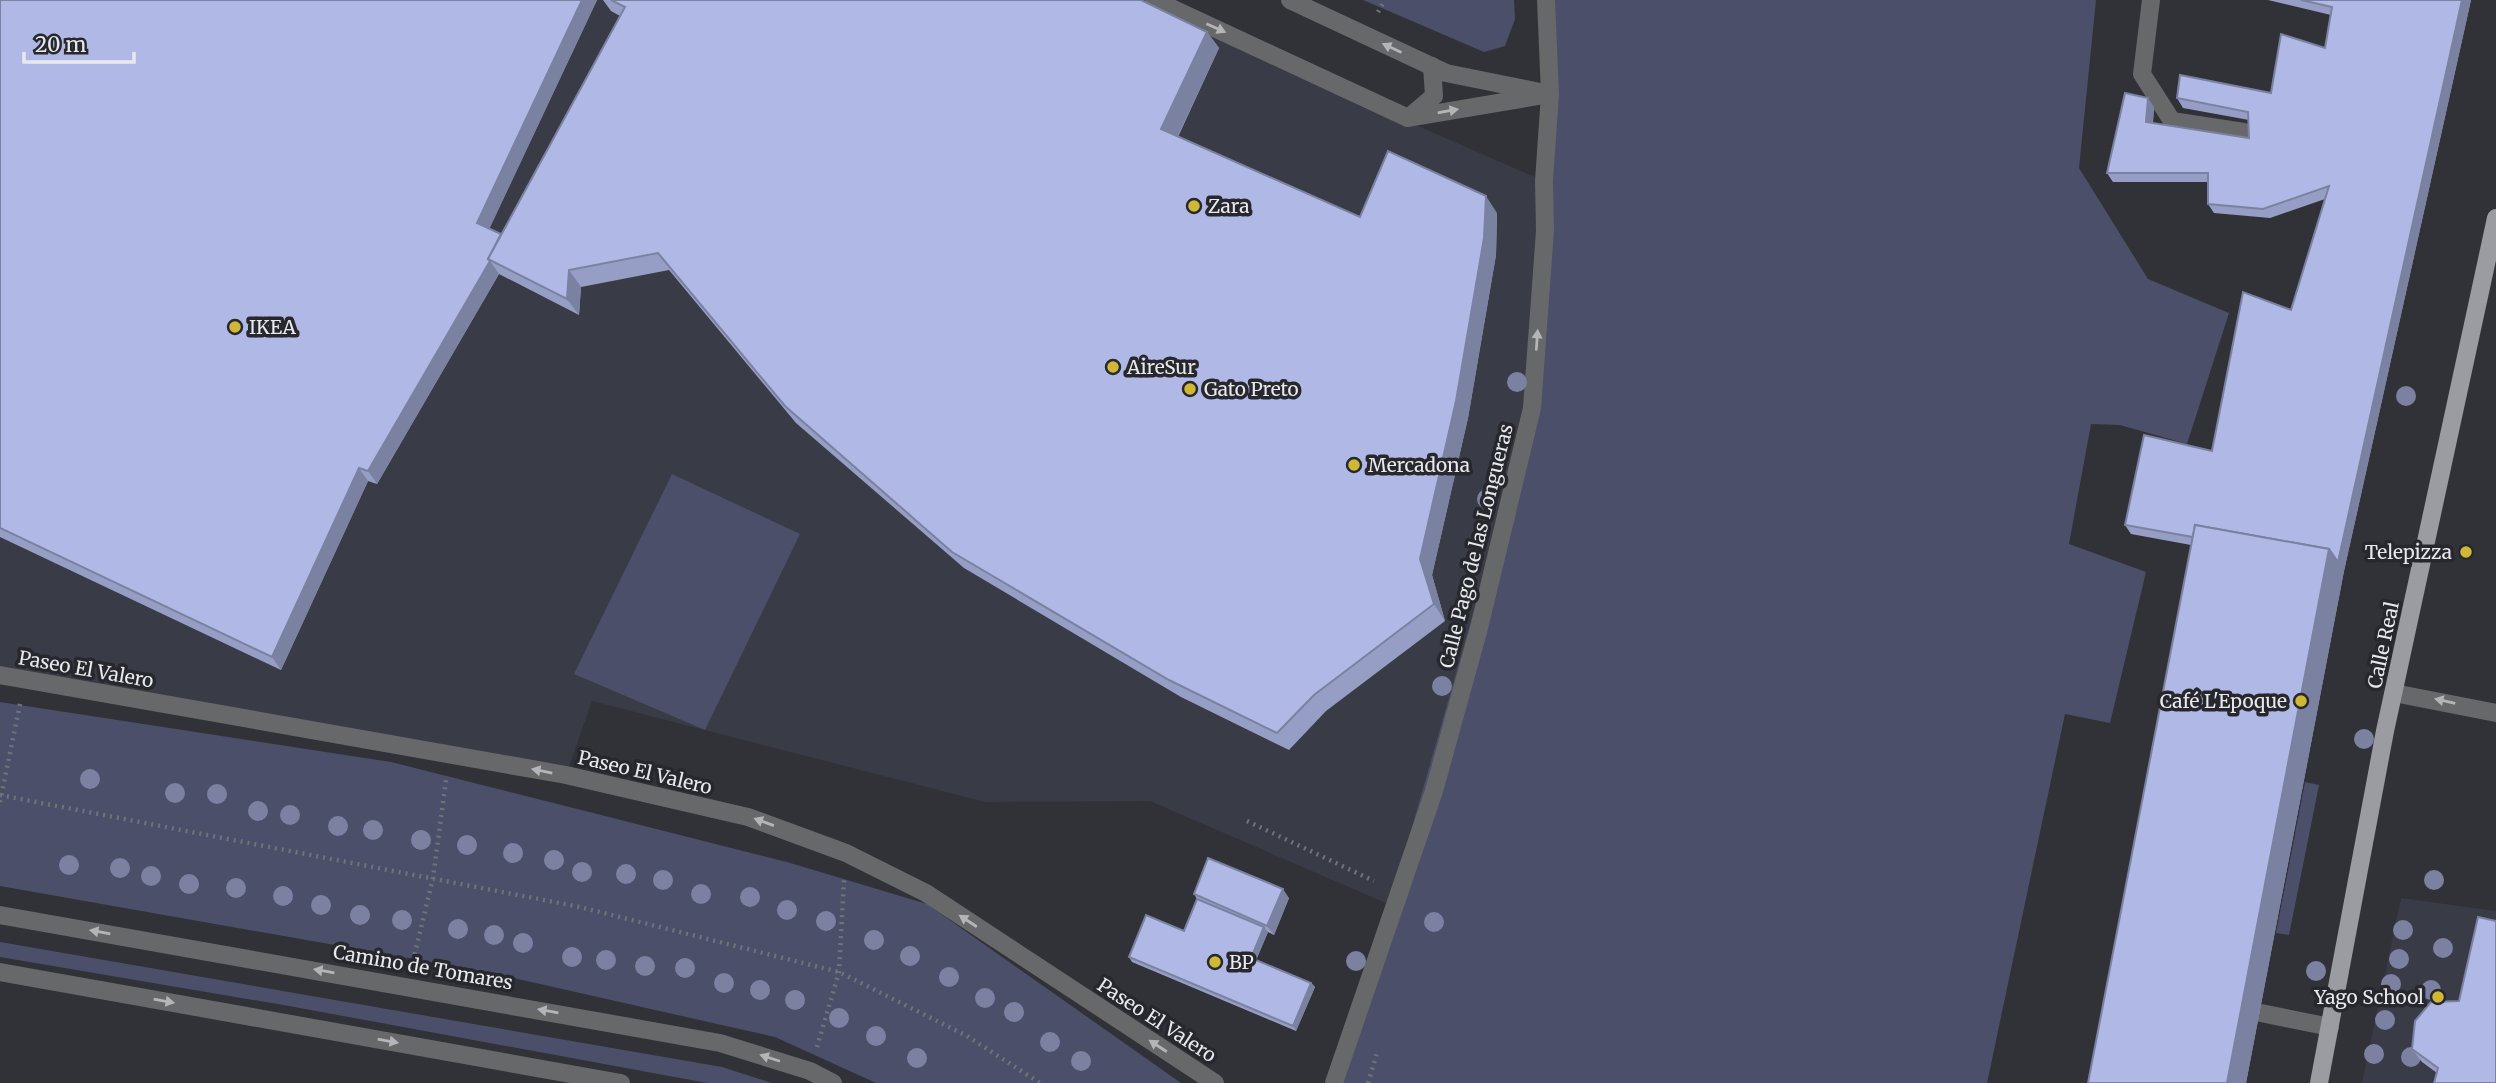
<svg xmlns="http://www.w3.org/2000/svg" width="2496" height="1083" font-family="Merriweather,serif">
	<rect width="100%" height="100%" fill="#313237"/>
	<g fill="#393b46">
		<path d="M 0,0 L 1154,0 L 1368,104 L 1544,181 L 1532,408 L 1395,907 L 1150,801 L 985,802 L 592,701 L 566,775 L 0,669 Z"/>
		<path d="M 2401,898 L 2496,911 L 2496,1083 L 2362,1083 Z"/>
	</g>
	<g fill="#4b4f69">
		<path d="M 1363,0 L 1514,0 L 1515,19 L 1505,46 L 1484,52 Z"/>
		<path d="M 1546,0 L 2096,0 L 2079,168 L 2148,279 L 2229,313 L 2187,444 L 2120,425 L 2091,424 L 2069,544 L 2146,572 L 2110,723 L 2065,714 L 1987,1083 L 1335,1083 L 1396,883 L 1532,408 Z"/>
		<path d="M 672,474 L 800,534 L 705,730 L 574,674 Z"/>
		<path d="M 0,702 L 391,762 L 787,862 L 927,904 L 1181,1083 L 876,1083 L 775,1037 L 482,971 L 0,886 Z"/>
		<path d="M 2305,782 L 2319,785 L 2289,935 L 2276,933 Z"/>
		<path d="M 0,942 L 722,1067 L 772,1083 L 707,1083 L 289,1006 L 0,957 Z"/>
	</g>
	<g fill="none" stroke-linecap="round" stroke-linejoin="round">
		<g stroke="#727377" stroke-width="4.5" stroke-dasharray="2 5" stroke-linecap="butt">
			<path d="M 1378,12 L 1385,0"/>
			<path d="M 0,795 L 580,907 L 839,972 L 967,1036 L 1040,1083"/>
			<path d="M 0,802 L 20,704"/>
			<path d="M 1247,821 L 1374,881"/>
			<path d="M 413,961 L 433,878 L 446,780"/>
			<path d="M 817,1047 L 839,972 L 844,880"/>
			<path d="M 1368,1083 L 1378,1050"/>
		</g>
		<g stroke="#67686a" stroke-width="18">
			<path d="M 1154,0 L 1408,118 L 1550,94"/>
			<path d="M 1290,0 L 1446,73 L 1540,92"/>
			<path d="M 2151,0 L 2142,74 L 2172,121 L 2244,132"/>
			<path d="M 1408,118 L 1434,96 L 1432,66"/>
			<path d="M 0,675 L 566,775 L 748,817 L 846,853 L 926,893 L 1215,1083"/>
			<path d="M 2394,693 L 2496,713"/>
			<path d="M 0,915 L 720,1043 L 810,1071 L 833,1083"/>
			<path d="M 0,972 L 621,1083"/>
			<path d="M 2261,1013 L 2330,1027"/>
			<path d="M 1334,1083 L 1434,791 L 1479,628 L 1532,408 L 1545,231 L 1544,181 L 1550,94 L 1546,0"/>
		</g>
		<path stroke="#9b9ca1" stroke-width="18" d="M 2319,1083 L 2385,731 L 2496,218"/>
	</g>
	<g fill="#7c81a1">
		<circle cx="1517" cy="382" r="10"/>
		<circle cx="2406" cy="396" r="10"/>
		<circle cx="1487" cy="499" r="10"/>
		<circle cx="1442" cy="686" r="10"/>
		<circle cx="2364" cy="739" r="10"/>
		<circle cx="90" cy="779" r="10"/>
		<circle cx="175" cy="793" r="10"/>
		<circle cx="217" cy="794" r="10"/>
		<circle cx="258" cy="811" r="10"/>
		<circle cx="290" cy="815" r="10"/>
		<circle cx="338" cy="826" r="10"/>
		<circle cx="373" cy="830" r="10"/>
		<circle cx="421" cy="840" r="10"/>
		<circle cx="467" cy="845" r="10"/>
		<circle cx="513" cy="853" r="10"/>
		<circle cx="554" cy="860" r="10"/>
		<circle cx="69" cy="865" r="10"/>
		<circle cx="120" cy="868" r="10"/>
		<circle cx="582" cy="872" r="10"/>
		<circle cx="626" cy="874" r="10"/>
		<circle cx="151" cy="876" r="10"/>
		<circle cx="663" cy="880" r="10"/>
		<circle cx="2434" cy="880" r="10"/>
		<circle cx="189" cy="884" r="10"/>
		<circle cx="236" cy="888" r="10"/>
		<circle cx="701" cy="894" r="10"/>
		<circle cx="283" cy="896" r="10"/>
		<circle cx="750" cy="897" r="10"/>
		<circle cx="321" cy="905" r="10"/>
		<circle cx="787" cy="910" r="10"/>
		<circle cx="360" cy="915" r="10"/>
		<circle cx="402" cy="920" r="10"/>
		<circle cx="826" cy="921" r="10"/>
		<circle cx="1434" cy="922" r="10"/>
		<circle cx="458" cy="929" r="10"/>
		<circle cx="2403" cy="930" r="10"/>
		<circle cx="494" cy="935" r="10"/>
		<circle cx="874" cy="940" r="10"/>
		<circle cx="523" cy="943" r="10"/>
		<circle cx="2443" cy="948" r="10"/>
		<circle cx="910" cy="956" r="10"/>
		<circle cx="572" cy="957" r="10"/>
		<circle cx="2399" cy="959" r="10"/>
		<circle cx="606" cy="960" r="10"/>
		<circle cx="1356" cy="961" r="10"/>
		<circle cx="645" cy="966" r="10"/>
		<circle cx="685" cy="968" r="10"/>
		<circle cx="2316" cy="971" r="10"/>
		<circle cx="949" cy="977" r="10"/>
		<circle cx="724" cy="983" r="10"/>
		<circle cx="2391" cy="984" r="10"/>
		<circle cx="760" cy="990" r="10"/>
		<circle cx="2431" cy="990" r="10"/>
		<circle cx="985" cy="998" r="10"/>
		<circle cx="795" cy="1000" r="10"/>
		<circle cx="1014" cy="1012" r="10"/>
		<circle cx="839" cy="1018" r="10"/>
		<circle cx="2385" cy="1020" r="10"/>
		<circle cx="876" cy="1036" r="10"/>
		<circle cx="1050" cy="1042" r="10"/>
		<circle cx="2374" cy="1054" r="10"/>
		<circle cx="2411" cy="1057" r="10"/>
		<circle cx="917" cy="1058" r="10"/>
		<circle cx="1081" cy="1061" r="10"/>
	</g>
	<g fill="#979ec5">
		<path d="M 0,0 L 597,0 L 489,229 L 501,234 L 620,16 L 611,11 L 603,0 L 1141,0 L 1207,32 L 1219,48 L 1178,137 L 1360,217 L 1497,213 L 1496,255 L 1468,418 L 1432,575 L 1445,621 L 1326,711 L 1289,750 L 1181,697 L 964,568 L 796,423 L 669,270 L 581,287 L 579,315 L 499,274 L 377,484 L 368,481 L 281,670 L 0,537 Z"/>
		<path d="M 2268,0 L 2471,0 L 2344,571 L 2246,1083 L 2088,1083 L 2191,545 L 2131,534 L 2125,525 L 2212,451 L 2291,310 L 2325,199 L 2270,218 L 2214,213 L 2208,204 L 2208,182 L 2113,182 L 2107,173 L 2154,107 L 2153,123 L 2249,138 L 2249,120 L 2183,108 L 2177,98 L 2271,93 L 2325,48 L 2331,15 Z"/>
		<path d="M 1194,894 L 1289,898 L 1274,935 L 1268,932 L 1256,960 L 1311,983 L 1315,987 L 1296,1031 L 1132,962 L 1129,957 L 1184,931 L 1197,899 Z"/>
		<path d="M 2496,921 L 2437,1073 L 2422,1062 L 2412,1049 L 2459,1001 Z"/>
	</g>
	<g fill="#7b81a0">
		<path d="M 582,0 L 597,0 L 486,236 L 477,223 Z"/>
		<path d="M 2462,0 L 2471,0 L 2344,571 L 2246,1083 L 2227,1083 L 2329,549 Z"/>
		<path d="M 1207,32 L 1219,48 L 1173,146 L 1161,129 Z"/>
		<path d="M 2148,98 L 2154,107 L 2152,131 L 2146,122 Z"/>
		<path d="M 1486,196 L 1497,213 L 1496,255 L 1468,418 L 1432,575 L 1445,621 L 1434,604 L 1420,559 Z"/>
		<path d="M 490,261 L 499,274 L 377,484 L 368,471 Z"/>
		<path d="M 569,270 L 581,287 L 579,315 L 567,299 Z"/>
		<path d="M 359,468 L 368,481 L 281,670 L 272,657 Z"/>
		<path d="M 1283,889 L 1289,898 L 1274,935 L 1267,926 Z"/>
		<path d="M 1264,927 L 1268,932 L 1255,963 L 1251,958 Z"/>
		<path d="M 1311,983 L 1315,987 L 1296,1031 L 1293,1026 Z"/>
	</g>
	<g fill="#b0b8e5" stroke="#7b81a0" stroke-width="2">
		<path d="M 0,0 L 582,0 L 477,223 L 501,234 L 488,259 L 490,261 L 368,471 L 359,468 L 272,657 L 0,528 Z"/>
		<path d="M 611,0 L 1141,0 L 1207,32 L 1161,129 L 1360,217 L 1388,151 L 1486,196 L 1484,238 L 1456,401 L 1420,559 L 1434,604 L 1314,695 L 1277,733 L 1169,680 L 952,552 L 785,406 L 658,253 L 569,270 L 567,299 L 488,259 L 625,7 Z"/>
		<path d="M 2301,0 L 2462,0 L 2338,562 L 2329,549 L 2195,525 L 2193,537 L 2125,525 L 2144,435 L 2212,451 L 2243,292 L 2291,310 L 2329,186 L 2263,209 L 2208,204 L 2208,173 L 2107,173 L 2125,93 L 2148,98 L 2146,122 L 2249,138 L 2248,112 L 2177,98 L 2180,75 L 2271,93 L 2281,34 L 2325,48 L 2332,7 Z"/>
		<path d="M 2195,525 L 2329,549 L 2227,1083 L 2088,1083 Z"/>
		<path d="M 1208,858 L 1283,889 L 1267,926 L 1194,894 Z"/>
		<path d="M 1197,899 L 1264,927 L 1251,958 L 1311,983 L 1293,1026 L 1129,957 L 1146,915 L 1184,931 Z"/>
		<path d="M 2478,917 L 2496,921 L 2496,1083 L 2434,1083 L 2438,1068 L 2412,1049 L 2415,1021 L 2431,1002 L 2459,1001 Z"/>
	</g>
	<defs><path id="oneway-solid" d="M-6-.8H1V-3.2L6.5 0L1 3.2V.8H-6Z" transform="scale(1.75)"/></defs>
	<g fill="#b5b5b9">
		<use href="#oneway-solid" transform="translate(1216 28) rotate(24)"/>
		<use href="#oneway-solid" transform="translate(1392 48) rotate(-155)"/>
		<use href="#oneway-solid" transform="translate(1448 111) rotate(-10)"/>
		<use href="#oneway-solid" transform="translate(1537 340) rotate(-86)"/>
		<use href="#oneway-solid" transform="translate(2445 701) rotate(-167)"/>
		<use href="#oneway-solid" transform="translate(542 771) rotate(-169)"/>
		<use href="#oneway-solid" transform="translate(764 822) rotate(-160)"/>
		<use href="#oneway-solid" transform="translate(968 921) rotate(-147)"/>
		<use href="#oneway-solid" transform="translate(100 932) rotate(-170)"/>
		<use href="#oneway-solid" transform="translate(324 971) rotate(-170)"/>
		<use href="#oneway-solid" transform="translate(164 1001) rotate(10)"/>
		<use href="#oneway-solid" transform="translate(548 1011) rotate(-170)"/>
		<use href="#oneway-solid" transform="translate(388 1041) rotate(10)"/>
		<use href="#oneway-solid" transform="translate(1158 1046) rotate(-147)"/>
		<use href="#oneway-solid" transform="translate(770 1058) rotate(-162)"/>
	</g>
	<g fill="#d1b736" stroke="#27282d" stroke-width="2.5">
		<circle cx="1194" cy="206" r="7"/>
		<circle cx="235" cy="327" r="7"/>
		<circle cx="1113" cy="367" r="7"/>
		<circle cx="1190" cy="389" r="7"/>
		<circle cx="1354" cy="465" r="7"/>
		<circle cx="2466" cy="552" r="7"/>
		<circle cx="2301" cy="701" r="7"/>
		<circle cx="1215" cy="962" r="7"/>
		<circle cx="2438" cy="997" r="7"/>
	</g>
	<g text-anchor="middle" stroke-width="7" stroke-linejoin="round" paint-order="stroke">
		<g font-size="19" fill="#e9e9ed" stroke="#27282d" text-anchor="start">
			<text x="1208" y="213">Zara</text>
			<text x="249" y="334">IKEA</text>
			<text x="1127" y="374">AireSur</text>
			<text x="1204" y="396">Gato Preto</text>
			<text x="1368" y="472">Mercadona</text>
			<text x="2452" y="559" text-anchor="end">Telepizza</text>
			<text x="2287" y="708" text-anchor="end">Café L'Epoque</text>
			<text x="1229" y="969">BP</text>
			<text x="2424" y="1004" text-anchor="end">Yago School</text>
		</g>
		<g font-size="19" fill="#e9e9ed" stroke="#27282d">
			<text transform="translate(1476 546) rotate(-76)" y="7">Calle Pago de las Longueras</text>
			<text transform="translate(2383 645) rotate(-78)" y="7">Calle Real</text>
			<text transform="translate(86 669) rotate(10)" y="7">Paseo El Valero</text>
			<text transform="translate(645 772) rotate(13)" y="7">Paseo El Valero</text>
			<text transform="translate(423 967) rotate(10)" y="7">Camino de Tomares</text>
			<text transform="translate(1157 1020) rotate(33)" y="7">Paseo El Valero</text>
		</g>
	</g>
	<path d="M24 52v10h110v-10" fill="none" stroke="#e9e9ed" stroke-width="3.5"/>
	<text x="35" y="52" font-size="21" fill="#e9e9ed" stroke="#27282d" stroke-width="5" paint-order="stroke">20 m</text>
</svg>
